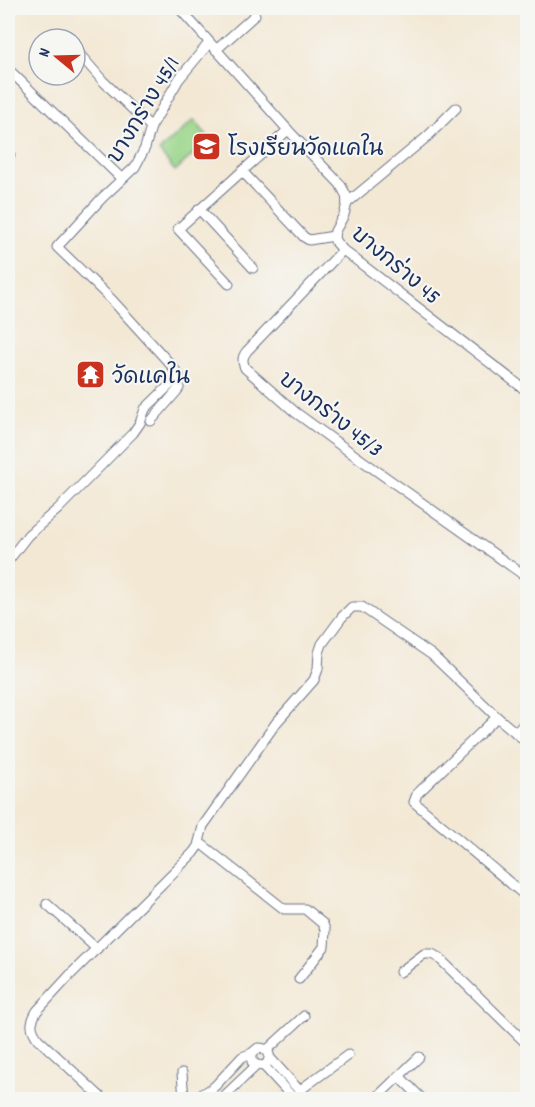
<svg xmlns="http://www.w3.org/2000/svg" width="535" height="1107" font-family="Dekko,'Playpen Sans Thai',sans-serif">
	<rect width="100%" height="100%" fill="#f6f6f2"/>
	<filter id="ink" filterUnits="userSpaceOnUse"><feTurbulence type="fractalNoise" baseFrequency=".0167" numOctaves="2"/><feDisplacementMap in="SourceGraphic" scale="12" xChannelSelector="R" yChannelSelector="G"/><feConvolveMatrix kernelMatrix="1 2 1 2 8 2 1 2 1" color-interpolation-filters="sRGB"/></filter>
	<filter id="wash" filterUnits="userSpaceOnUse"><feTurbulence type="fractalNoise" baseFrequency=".008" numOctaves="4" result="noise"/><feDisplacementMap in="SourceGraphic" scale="24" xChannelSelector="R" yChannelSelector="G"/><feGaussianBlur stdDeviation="1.35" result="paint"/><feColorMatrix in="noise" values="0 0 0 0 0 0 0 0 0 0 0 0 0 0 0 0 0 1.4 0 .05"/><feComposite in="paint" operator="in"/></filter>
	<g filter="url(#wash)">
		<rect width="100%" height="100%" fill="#f3e8d4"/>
		<path fill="#99d589" stroke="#5a8274" stroke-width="1.5" d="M 194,120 L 210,139 L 175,171 L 159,151 Z"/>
	</g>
	<g filter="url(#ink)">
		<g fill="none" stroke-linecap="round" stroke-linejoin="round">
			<defs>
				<g id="street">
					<path d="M 179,8 L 288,130 L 340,184 L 346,195 L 347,203 L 344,215 L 335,231 L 334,236 L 335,241 L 343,250 L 528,392"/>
					<path d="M 520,8 L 528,14"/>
					<path d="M 75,49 L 103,81 L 151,127"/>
					<path d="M 216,50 L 255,15"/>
					<path d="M 8,69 L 122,179"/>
					<path d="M 8,158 L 10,155"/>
					<path d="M 242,171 L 304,237 L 309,240 L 334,236"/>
					<path d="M 347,203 L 428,136 L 456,108"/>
					<path d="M 199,209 L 253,268"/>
					<path d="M 8,240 L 9,241"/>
					<path d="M 343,250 L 247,351 C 242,357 242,361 245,368 L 295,412 L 336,442 L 528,578"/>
					<path d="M 229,284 L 178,229 L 288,130"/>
					<path d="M 151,421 L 177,391 L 179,388 L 179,376"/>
					<path d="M 8,561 L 28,535 L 58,509 L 133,433 L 140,423 L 145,409 L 179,376 L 172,366 L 112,300 L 57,247 L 102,198 L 135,167 L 145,148 L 151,127 L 179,79 L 209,43"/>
					<path d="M 497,717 L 417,794 L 414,802 L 528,898"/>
					<path d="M 516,733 L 528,719"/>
					<path d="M 199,842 L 284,909 L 305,909 L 323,924 L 325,930 L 324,947 L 299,979"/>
					<path d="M 47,904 L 97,949"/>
					<path d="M 400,972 L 424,954 L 432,954 L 439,958 L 528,1045"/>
					<path d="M 267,1050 L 304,1016"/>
					<path d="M 270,1058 L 308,1100"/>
					<path d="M 264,1066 L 295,1100"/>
					<path d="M 182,1073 L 184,1100"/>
					<path d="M 399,1076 L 423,1100"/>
					<path d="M 300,1090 L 348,1055"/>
					<path d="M 104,1100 L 38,1039 C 30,1028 30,1023 37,1011 L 71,974 L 193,853 L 198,846 L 203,826 L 276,723 L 314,680 L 318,669 L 319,653 L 322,644 L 342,617 L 352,607 L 362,607 L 432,655 L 497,717 L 528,743"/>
					<path d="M 187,1100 L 206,1092 L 215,1086 L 242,1057 L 252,1053 L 258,1048 C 270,1047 273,1059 264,1066 L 257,1065 L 252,1062 L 252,1053"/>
					<path d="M 220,1100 L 257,1065"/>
					<path d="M 374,1100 L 419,1057"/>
				</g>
			</defs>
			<use href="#street" stroke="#677087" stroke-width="11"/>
			<use href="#street" stroke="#fff" stroke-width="9"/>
		</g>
	</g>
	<defs>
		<symbol id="school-square" viewBox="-11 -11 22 22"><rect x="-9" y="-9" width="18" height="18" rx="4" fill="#c8321e" stroke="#f6f6f2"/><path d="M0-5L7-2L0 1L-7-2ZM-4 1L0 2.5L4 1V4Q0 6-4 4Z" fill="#fff"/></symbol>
		<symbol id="temple-square" viewBox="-11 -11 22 22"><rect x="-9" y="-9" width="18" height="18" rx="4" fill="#c8321e" stroke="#f6f6f2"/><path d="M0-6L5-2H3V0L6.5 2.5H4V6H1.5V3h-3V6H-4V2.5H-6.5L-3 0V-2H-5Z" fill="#fff"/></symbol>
	</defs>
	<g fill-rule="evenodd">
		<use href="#school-square" x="190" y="130" width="33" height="33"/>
		<use href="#temple-square" x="74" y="358" width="33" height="33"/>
	</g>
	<g text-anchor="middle" stroke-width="4.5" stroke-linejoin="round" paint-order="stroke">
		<g font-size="22" fill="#1b2f5e" stroke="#f6f6f2">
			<text transform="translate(142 109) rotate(-59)" y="8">บางกร่าง 45/1</text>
			<text transform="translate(397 264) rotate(40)" y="8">บางกร่าง 45</text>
			<text transform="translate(332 413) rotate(38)" y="8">บางกร่าง 45/3</text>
		</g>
		<g font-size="22" fill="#1b2f5e" stroke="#f6f6f2" text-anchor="start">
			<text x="228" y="155">โรงเรียนวัดแคใน</text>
			<text x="112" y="383">วัดแคใน</text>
		</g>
	</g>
	<rect width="535" height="1107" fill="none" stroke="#f6f6f2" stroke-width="30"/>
	<g transform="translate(57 57) rotate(289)"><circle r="28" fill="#f6f6f2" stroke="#9ea6b7" stroke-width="1.5"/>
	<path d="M0-4.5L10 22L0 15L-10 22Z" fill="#c8321e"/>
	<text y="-9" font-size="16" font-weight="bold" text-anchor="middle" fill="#1b2f5e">N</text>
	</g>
</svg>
